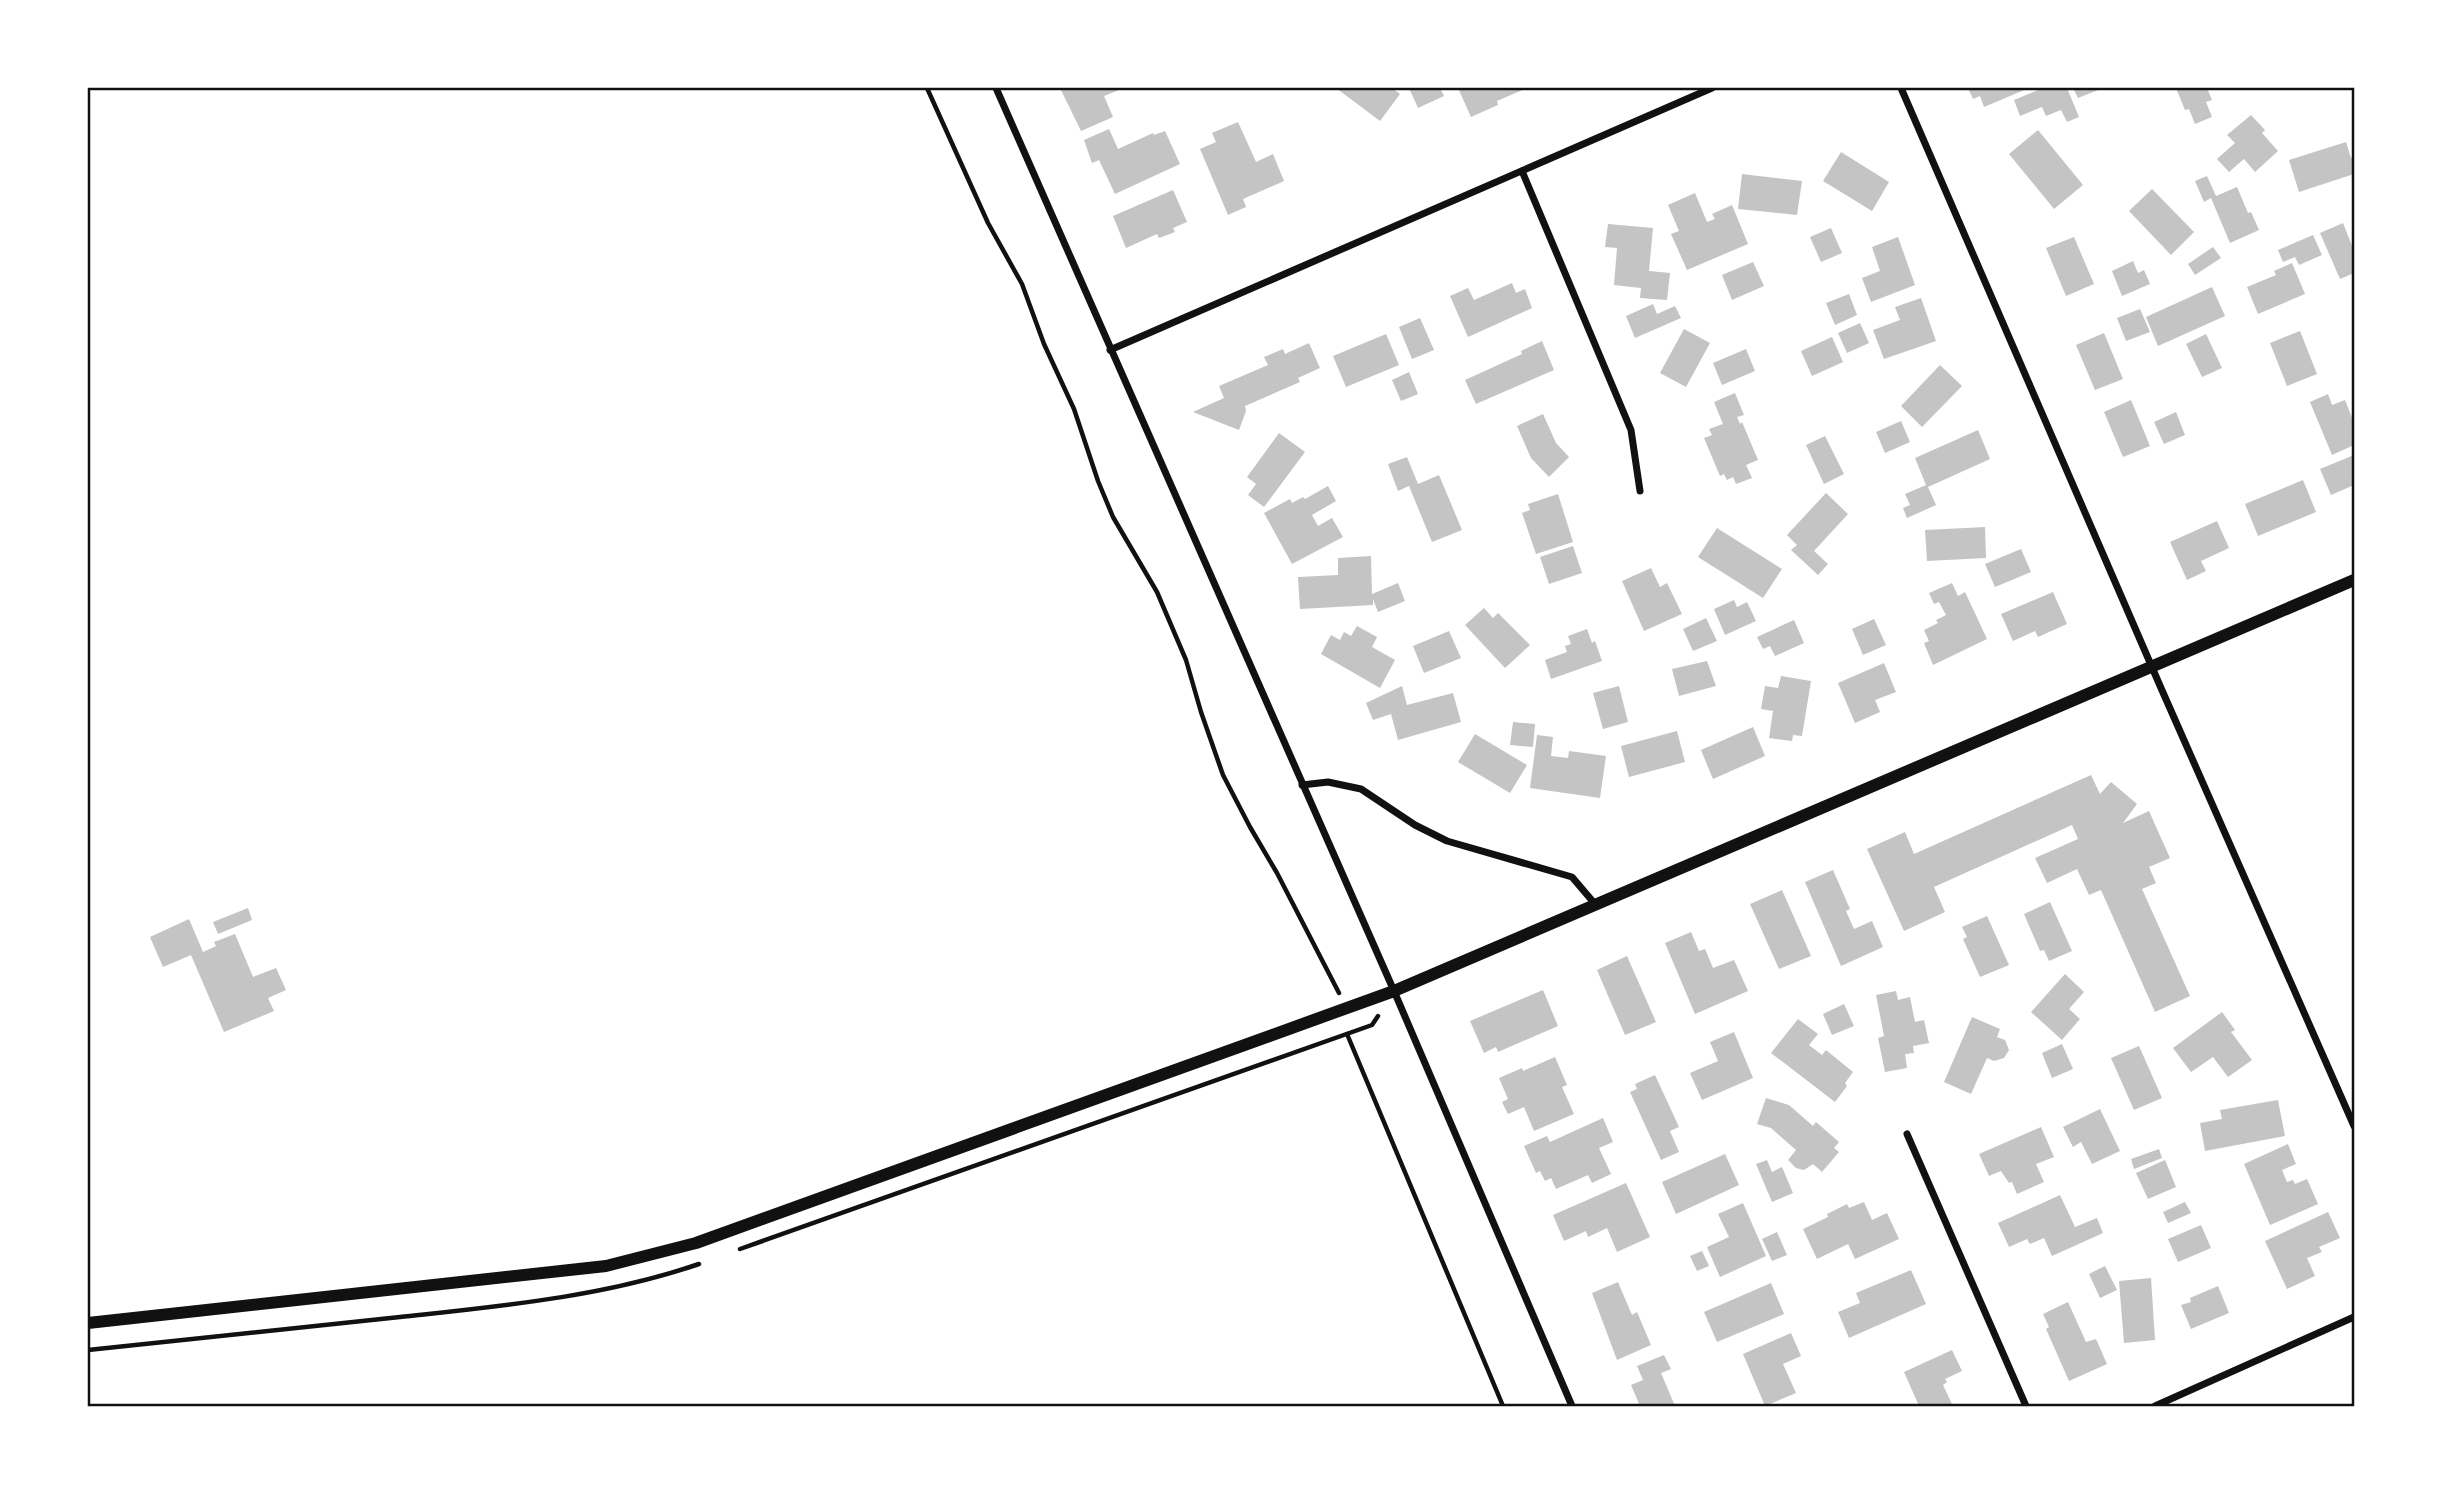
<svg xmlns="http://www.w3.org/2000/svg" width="2442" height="1494" font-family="Cabin,sans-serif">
	<rect width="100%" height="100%" fill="#fff"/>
	<g fill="#c4c4c4">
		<path d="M 1060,88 L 1124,88 L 1104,96 L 1113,117 L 1081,131 Z"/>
		<path d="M 1336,88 L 1392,88 L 1400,94 L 1380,121 Z"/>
		<path d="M 1409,88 L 1440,88 L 1444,96 L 1418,108 Z"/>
		<path d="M 1458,88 L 1527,88 L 1497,101 L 1498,105 L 1471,117 Z"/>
		<path d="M 1968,88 L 2029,88 L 1984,107 L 1980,96 L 1973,99 Z"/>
		<path d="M 2043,88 L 2067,88 L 2079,117 L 2067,122 L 2061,110 L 2046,116 L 2042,107 L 2020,116 L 2014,100 Z"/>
		<path d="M 2073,88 L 2103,88 L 2078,98 Z"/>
		<path d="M 2176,88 L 2207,88 L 2212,100 L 2206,102 L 2212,117 L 2195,124 L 2189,109 L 2185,110 Z"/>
		<path d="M 2251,115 L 2265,130 L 2262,133 L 2278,151 L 2255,172 L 2244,159 L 2229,172 L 2217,159 L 2235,143 L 2227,135 Z"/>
		<path d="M 1238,122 L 1256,162 L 1273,154 L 1284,181 L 1243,199 L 1246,207 L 1228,215 L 1200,149 L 1216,142 L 1212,133 Z"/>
		<path d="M 1109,129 L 1118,149 L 1153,133 L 1154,135 L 1165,131 L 1180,164 L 1115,194 L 1099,160 L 1092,163 L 1084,140 Z"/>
		<path d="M 2038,130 L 2083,185 L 2054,209 L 2009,154 Z"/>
		<path d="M 2346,142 L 2351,158 L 2354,157 L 2354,174 L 2299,192 L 2289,160 Z"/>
		<path d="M 1841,152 L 1889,182 L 1872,211 L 1823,181 Z"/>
		<path d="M 1742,174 L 1802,181 L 1797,215 L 1738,209 Z"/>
		<path d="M 2207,176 L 2216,196 L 2237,187 L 2248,213 L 2251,212 L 2259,230 L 2230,243 L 2211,198 L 2204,202 L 2195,181 Z"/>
		<path d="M 2152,189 L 2194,232 L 2171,255 L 2129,211 Z"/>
		<path d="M 1173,190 L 1187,222 L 1173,228 L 1175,232 L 1159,238 L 1157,234 L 1126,248 L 1113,216 Z"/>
		<path d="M 1695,193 L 1707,222 L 1715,219 L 1712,214 L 1732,205 L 1748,244 L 1687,270 L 1671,234 L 1679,231 L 1668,205 Z"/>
		<path d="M 2343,223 L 2354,251 L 2354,273 L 2340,279 L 2320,233 Z"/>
		<path d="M 1608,224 L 1653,228 L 1649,271 L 1670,273 L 1667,300 L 1640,298 L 1641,288 L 1614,285 L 1617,248 L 1605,247 Z"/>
		<path d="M 1831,228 L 1842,253 L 1821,262 L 1810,237 Z"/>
		<path d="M 2313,235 L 2322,255 L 2299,265 L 2295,257 L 2283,262 L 2278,250 Z"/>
		<path d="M 1898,237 L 1915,285 L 1871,302 L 1862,278 L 1880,271 L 1872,247 Z"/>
		<path d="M 2074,237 L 2094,284 L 2066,296 L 2046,248 Z"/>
		<path d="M 2213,247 L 2221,258 L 2195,275 L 2188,264 Z"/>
		<path d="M 2133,261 L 2138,273 L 2144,270 L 2150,284 L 2122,296 L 2112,271 Z"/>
		<path d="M 1753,262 L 1764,286 L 1732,300 L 1722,275 Z"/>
		<path d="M 2292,263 L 2305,294 L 2258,314 L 2247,287 L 2276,275 L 2274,271 Z"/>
		<path d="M 1512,283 L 1516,293 L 1525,289 L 1532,308 L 1468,337 L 1450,296 L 1468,288 L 1474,300 Z"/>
		<path d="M 2212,287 L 2225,316 L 2158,346 L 2146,317 Z"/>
		<path d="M 1849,294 L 1857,315 L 1835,325 L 1826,303 Z"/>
		<path d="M 1921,298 L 1936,341 L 1884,359 L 1873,330 L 1900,320 L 1895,307 Z"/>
		<path d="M 1653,304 L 1657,314 L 1675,306 L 1681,318 L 1635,338 L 1626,316 Z"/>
		<path d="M 2140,309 L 2150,332 L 2126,341 L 2117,318 Z"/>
		<path d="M 1420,318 L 1434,350 L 1412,359 L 1399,327 Z"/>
		<path d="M 1860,323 L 1869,343 L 1847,353 L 1838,333 Z"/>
		<path d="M 1684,329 L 1710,343 L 1686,387 L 1660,373 Z"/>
		<path d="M 2300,331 L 2317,374 L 2287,386 L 2270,343 Z"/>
		<path d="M 2104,333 L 2123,379 L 2095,390 L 2076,345 Z"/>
		<path d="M 1386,334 L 1399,365 L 1346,387 L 1333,356 Z"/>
		<path d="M 2206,334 L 2222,368 L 2202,377 L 2186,344 Z"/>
		<path d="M 1832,337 L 1843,362 L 1812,376 L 1801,351 Z"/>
		<path d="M 1542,341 L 1554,370 L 1476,404 L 1465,380 L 1522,354 L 1521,351 Z"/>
		<path d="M 1309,343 L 1320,368 L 1298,378 L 1300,382 L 1245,406 L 1246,411 L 1239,430 L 1193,412 L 1224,398 L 1219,386 L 1268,365 L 1264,357 L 1283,349 L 1285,354 Z"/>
		<path d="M 1746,349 L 1755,371 L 1722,385 L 1713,363 Z"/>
		<path d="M 1940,365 L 1962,386 L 1922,427 L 1901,406 Z"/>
		<path d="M 1409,372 L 1418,394 L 1401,401 L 1392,380 Z"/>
		<path d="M 1735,393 L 1744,415 L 1737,417 L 1740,424 L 1742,422 L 1758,460 L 1746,465 L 1752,478 L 1736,484 L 1733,477 L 1727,480 L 1724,474 L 1720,476 L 1704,438 L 1712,435 L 1709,429 L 1723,424 L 1714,402 Z"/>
		<path d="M 2328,394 L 2332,405 L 2345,400 L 2354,423 L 2354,445 L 2332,455 L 2310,402 Z"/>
		<path d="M 2131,400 L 2150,446 L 2123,457 L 2104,412 Z"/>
		<path d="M 2176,412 L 2185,435 L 2164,444 L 2154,422 Z"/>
		<path d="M 1543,414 L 1556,443 L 1569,457 L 1549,477 L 1531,458 L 1517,426 Z"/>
		<path d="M 1901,421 L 1910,442 L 1885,453 L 1876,432 Z"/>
		<path d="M 1978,430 L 1990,459 L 1928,487 L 1936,505 L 1907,518 L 1903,508 L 1910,505 L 1905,494 L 1926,485 L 1915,458 Z"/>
		<path d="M 1279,433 L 1305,452 L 1264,507 L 1248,495 L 1256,484 L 1247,477 Z"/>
		<path d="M 1825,436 L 1844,474 L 1824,484 L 1806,445 Z"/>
		<path d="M 2354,455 L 2354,485 L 2331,495 L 2320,469 Z"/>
		<path d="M 1407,457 L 1418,484 L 1439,475 L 1462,530 L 1432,542 L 1409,486 L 1398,491 L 1388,464 Z"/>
		<path d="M 2303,480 L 2316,512 L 2258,536 L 2245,504 Z"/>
		<path d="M 1328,486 L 1336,501 L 1312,515 L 1318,526 L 1332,518 L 1343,537 L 1292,564 L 1264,513 L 1290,499 L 1292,503 L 1303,497 L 1305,499 Z"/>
		<path d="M 1826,493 L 1848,514 L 1814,551 L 1828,564 L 1818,575 L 1791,550 L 1797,545 L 1787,535 Z"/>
		<path d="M 1558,494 L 1573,542 L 1536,554 L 1522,513 L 1530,510 L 1528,504 Z"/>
		<path d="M 2217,521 L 2229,548 L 2201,561 L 2206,571 L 2187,580 L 2170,542 Z"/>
		<path d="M 1985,527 L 1986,558 L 1927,561 L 1925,530 Z"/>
		<path d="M 1717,528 L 1782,569 L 1763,598 L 1698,557 Z"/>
		<path d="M 1573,546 L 1582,573 L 1549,584 L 1540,557 Z"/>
		<path d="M 2021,549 L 2031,572 L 1995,587 L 1985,564 Z"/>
		<path d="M 1371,556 L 1372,594 L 1398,583 L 1405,601 L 1378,612 L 1373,599 L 1373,605 L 1300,609 L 1298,577 L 1338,575 L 1338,558 Z"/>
		<path d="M 1651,568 L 1660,587 L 1667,583 L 1682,614 L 1644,631 L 1622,581 Z"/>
		<path d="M 1952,583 L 1958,596 L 1965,592 L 1987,639 L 1933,665 L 1924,643 L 1929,641 L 1924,630 L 1938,623 L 1936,620 L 1946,615 L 1939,602 L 1934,604 L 1929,593 Z"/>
		<path d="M 2053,592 L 2067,624 L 2038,637 L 2035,631 L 2013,641 L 2001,614 Z"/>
		<path d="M 1734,600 L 1737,607 L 1747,602 L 1756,621 L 1725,635 L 1714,609 Z"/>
		<path d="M 1484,608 L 1493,618 L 1498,613 L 1530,645 L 1505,668 L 1465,625 Z"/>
		<path d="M 1706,618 L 1717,641 L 1693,651 L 1683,629 Z"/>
		<path d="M 1874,619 L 1886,645 L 1863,655 L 1852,629 Z"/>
		<path d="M 1794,620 L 1804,643 L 1775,656 L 1770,646 L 1763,649 L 1757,637 Z"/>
		<path d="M 1357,626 L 1377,637 L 1372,647 L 1395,660 L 1380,688 L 1321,654 L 1331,635 L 1340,640 L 1344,632 L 1351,636 Z"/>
		<path d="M 1587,629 L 1592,643 L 1595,641 L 1602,661 L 1551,679 L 1545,660 L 1567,652 L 1565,646 L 1571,644 L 1568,636 Z"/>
		<path d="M 1449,631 L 1461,658 L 1424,673 L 1413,646 Z"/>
		<path d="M 1707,661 L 1716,686 L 1679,696 L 1672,669 Z"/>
		<path d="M 1884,663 L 1896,692 L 1875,700 L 1880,712 L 1855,723 L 1838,683 Z"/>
		<path d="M 1781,676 L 1811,681 L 1802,736 L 1793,735 L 1792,741 L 1769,738 L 1773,711 L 1761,709 L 1765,686 L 1778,688 Z"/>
		<path d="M 1402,686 L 1407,705 L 1453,693 L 1461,722 L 1398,740 L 1391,714 L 1373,720 L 1366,703 Z"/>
		<path d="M 1619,686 L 1628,722 L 1603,729 L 1593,693 Z"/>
		<path d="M 1513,722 L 1535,724 L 1533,747 L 1510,745 Z"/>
		<path d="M 1753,727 L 1765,756 L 1713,779 L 1701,750 Z"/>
		<path d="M 1677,731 L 1685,762 L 1629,777 L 1621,746 Z"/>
		<path d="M 1475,734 L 1527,765 L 1510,793 L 1458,762 Z"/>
		<path d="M 1537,735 L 1553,737 L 1551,756 L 1568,758 L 1569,751 L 1606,756 L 1600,798 L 1530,788 Z"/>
		<path d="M 2091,775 L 2100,794 L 2111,782 L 2137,804 L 2123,823 L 2149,811 L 2170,858 L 2149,867 L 2156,883 L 2142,889 L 2190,996 L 2155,1012 L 2101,890 L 2089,895 L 2077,869 L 2047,883 L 2035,858 L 2078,839 L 2072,825 L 1934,887 L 1945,912 L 1904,931 L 1867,849 L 1905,832 L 1914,854 Z"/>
		<path d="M 1833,870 L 1850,909 L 1846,911 L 1854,929 L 1872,921 L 1883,947 L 1841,966 L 1805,882 Z"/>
		<path d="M 1782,890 L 1811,956 L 1779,969 L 1750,904 Z"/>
		<path d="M 2050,902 L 2072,951 L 2049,961 L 2044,950 L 2040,951 L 2024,914 Z"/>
		<path d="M 248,908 L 252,920 L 218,934 L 213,922 Z"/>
		<path d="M 1987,916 L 2009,965 L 1980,977 L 1963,939 L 1967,937 L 1962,927 Z"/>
		<path d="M 189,919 L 203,952 L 216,946 L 214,942 L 235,934 L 253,977 L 276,968 L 286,990 L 268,998 L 274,1011 L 224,1032 L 191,955 L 163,967 L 150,937 Z"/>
		<path d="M 1691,932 L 1699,951 L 1705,949 L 1713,968 L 1734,960 L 1748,991 L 1695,1014 L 1665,943 Z"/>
		<path d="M 1627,956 L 1656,1022 L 1625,1035 L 1597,970 Z"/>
		<path d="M 2065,974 L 2084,992 L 2069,1009 L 2080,1019 L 2062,1040 L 2031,1012 Z"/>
		<path d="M 1543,990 L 1558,1026 L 1498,1052 L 1496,1047 L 1484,1053 L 1470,1021 Z"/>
		<path d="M 1896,991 L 1898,1000 L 1910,997 L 1915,1022 L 1924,1020 L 1929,1043 L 1913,1046 L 1914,1053 L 1905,1054 L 1907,1068 L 1885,1072 L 1878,1038 L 1884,1036 L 1876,995 Z"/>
		<path d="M 1844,1004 L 1854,1026 L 1832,1035 L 1823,1014 Z"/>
		<path d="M 2222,1012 L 2235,1030 L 2231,1032 L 2252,1060 L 2228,1077 L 2213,1057 L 2191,1072 L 2173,1048 Z"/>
		<path d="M 1972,1017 L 2000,1029 L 1997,1037 L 2005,1040 L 2009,1050 L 2004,1058 L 1994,1061 L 1987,1058 L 1971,1094 L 1944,1082 Z"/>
		<path d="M 1798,1019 L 1818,1034 L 1809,1045 L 1822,1055 L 1826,1050 L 1853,1072 L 1845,1083 L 1847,1086 L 1835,1102 L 1771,1053 Z"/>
		<path d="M 1734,1032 L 1753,1078 L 1702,1100 L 1690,1073 L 1718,1061 L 1710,1042 Z"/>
		<path d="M 2062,1044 L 2073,1069 L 2052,1078 L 2042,1053 Z"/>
		<path d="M 2139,1046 L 2162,1098 L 2134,1110 L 2111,1058 Z"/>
		<path d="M 1555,1057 L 1567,1085 L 1562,1087 L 1574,1114 L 1534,1131 L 1524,1107 L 1508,1114 L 1502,1102 L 1508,1099 L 1499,1078 L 1522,1068 L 1523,1071 Z"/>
		<path d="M 1655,1075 L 1679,1127 L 1670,1131 L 1679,1152 L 1661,1160 L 1630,1092 L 1637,1089 L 1635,1084 Z"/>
		<path d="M 1766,1098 L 1789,1105 L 1813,1126 L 1816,1122 L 1839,1142 L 1834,1148 L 1839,1152 L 1822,1172 L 1813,1164 L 1804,1170 L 1796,1168 L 1788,1160 L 1796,1150 L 1771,1128 L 1757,1124 Z"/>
		<path d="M 2278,1100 L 2285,1136 L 2205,1151 L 2200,1123 L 2222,1119 L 2220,1110 Z"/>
		<path d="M 2100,1109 L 2120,1151 L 2092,1164 L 2081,1142 L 2073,1147 L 2063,1127 Z"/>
		<path d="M 1603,1118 L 1613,1142 L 1599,1148 L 1611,1174 L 1592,1183 L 1588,1175 L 1556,1189 L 1551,1178 L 1545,1181 L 1540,1171 L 1536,1173 L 1524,1146 L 1547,1136 L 1550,1142 Z"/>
		<path d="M 2041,1127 L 2054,1157 L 2036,1164 L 2044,1182 L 2017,1194 L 2012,1182 L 2009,1183 L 2001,1171 L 1989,1176 L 1979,1154 Z"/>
		<path d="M 2288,1144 L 2296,1164 L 2282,1170 L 2287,1182 L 2293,1180 L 2295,1184 L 2307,1179 L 2318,1204 L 2270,1225 L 2244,1164 Z"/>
		<path d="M 2159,1149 L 2162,1158 L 2134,1169 L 2131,1159 Z"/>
		<path d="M 1725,1154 L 1739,1185 L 1676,1214 L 1662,1182 Z"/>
		<path d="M 1767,1160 L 1772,1172 L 1782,1167 L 1793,1193 L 1772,1202 L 1756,1164 Z"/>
		<path d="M 2165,1160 L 2176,1187 L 2148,1199 L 2136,1173 Z"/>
		<path d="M 1626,1183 L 1650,1237 L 1617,1252 L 1607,1228 L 1588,1237 L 1586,1231 L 1564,1241 L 1553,1215 Z"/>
		<path d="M 2060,1195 L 2075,1227 L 2097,1218 L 2103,1233 L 2052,1256 L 2044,1238 L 2030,1244 L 2027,1239 L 2009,1247 L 1998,1223 Z"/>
		<path d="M 1864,1202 L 1872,1220 L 1887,1213 L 1899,1239 L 1855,1259 L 1848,1244 L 1817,1259 L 1803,1229 L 1828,1217 L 1827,1214 L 1847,1204 L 1849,1208 Z"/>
		<path d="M 2185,1202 L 2191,1213 L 2168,1223 L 2163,1212 Z"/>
		<path d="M 1743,1203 L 1766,1256 L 1720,1277 L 1707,1247 L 1729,1237 L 1718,1214 Z"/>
		<path d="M 2328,1212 L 2340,1238 L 2319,1247 L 2322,1252 L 2307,1258 L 2315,1276 L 2287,1289 L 2265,1241 Z"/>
		<path d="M 2201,1225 L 2211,1248 L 2178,1262 L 2168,1239 Z"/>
		<path d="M 1777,1232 L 1787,1255 L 1772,1261 L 1762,1239 Z"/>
		<path d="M 1702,1251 L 1709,1266 L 1697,1271 L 1690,1256 Z"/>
		<path d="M 2105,1266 L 2117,1290 L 2100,1298 L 2089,1274 Z"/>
		<path d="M 1911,1270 L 1926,1304 L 1849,1338 L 1838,1312 L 1860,1303 L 1856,1293 Z"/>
		<path d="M 2151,1278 L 2155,1340 L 2124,1343 L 2119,1281 Z"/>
		<path d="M 1618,1282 L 1632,1315 L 1637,1312 L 1651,1345 L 1617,1360 L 1592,1293 Z"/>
		<path d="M 1771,1283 L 1784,1314 L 1717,1342 L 1704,1312 Z"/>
		<path d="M 2218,1286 L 2229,1313 L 2191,1329 L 2181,1305 L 2191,1302 L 2190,1298 Z"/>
		<path d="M 2068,1302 L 2086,1342 L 2096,1339 L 2107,1364 L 2069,1381 L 2046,1329 L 2049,1327 L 2043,1314 Z"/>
		<path d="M 1791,1333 L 1801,1356 L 1783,1364 L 1796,1393 L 1765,1406 L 1743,1354 Z"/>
		<path d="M 1952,1350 L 1962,1371 L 1945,1379 L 1947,1382 L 1943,1385 L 1952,1404 L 1946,1406 L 1919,1406 L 1904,1372 Z"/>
		<path d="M 1664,1355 L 1671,1369 L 1661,1373 L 1675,1406 L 1640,1406 L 1631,1385 L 1643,1380 L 1637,1366 Z"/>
	</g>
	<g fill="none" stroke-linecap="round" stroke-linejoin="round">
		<g stroke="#111" stroke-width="4.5">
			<path d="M 927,88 L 988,223 L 1022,284 L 1044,344 L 1074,409 L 1098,481 L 1113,517 L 1157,592 L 1186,660 L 1201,712 L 1223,775 L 1250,827 L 1277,873 L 1339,993"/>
			<path d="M 1347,1034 L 1503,1406"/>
			<path d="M 740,1249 L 1372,1025 L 1378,1016"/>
			<path d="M 88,1350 C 192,1339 296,1328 400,1317 C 501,1306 603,1297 699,1264"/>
		</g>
		<g stroke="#111" stroke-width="7">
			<path d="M 996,88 L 1394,991 L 1572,1406"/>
			<path d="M 1901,88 L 2161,688 L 2354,1126"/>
			<path d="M 1522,171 L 1631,430 L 1640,491"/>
			<path d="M 1110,350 L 1712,88"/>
			<path d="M 1302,785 L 1328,782 L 1361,789 L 1415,825 L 1447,841 L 1572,877 L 1595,904"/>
			<path d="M 1907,1134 L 2026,1406"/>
			<path d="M 2155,1406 L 2354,1317"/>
		</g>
		<path stroke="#111" stroke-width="12" d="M 88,1323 L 606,1266 L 696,1243 L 1394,991 L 2354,580"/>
	</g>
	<rect width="2442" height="1494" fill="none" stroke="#ffffff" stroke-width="178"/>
	<rect x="89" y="89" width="2264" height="1316" fill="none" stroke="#111" stroke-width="2.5"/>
</svg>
